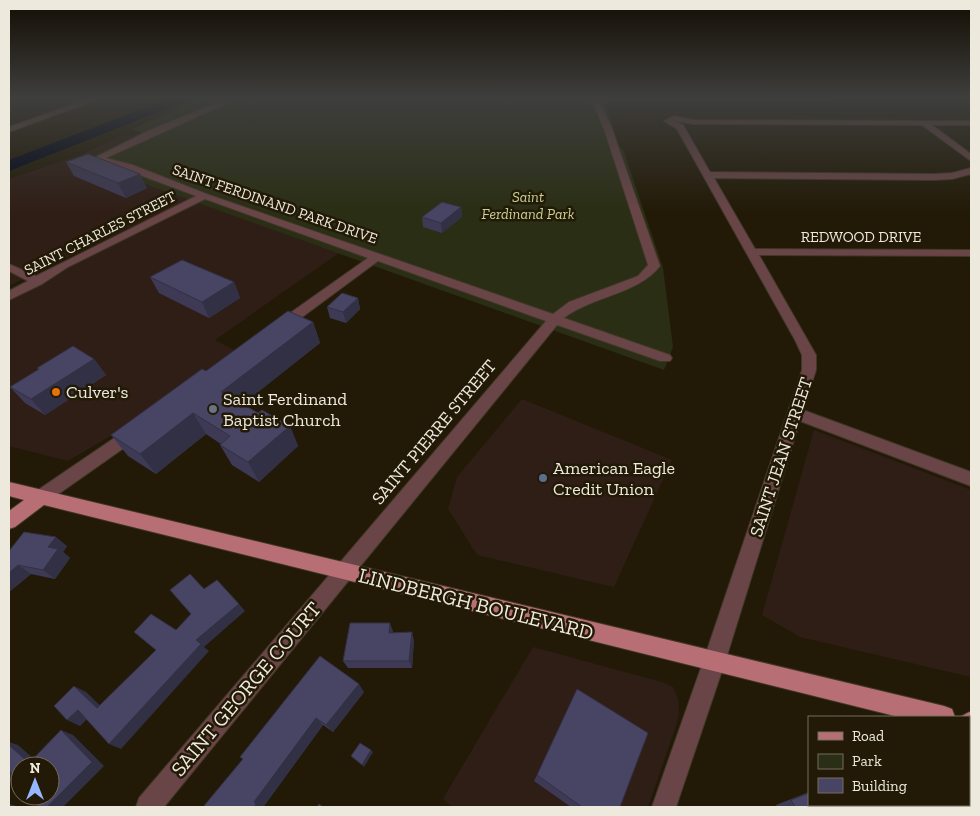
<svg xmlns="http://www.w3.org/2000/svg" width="980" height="816" font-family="'Zilla Slab',serif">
	<rect width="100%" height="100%" fill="#221a07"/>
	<g fill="#2f1e16">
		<path d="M 167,123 L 209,189 L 9,286 L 9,179 L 80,155 L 124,135 L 132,136 Z"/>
		<path d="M 196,196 L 346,248 L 215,340 L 236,351 L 158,408 L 68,461 L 9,446 L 9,289 Z"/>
		<path d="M 522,399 L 672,460 L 614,587 L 477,555 L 448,509 L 457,477 Z"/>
		<path d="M 814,430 L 971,490 L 971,677 L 800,637 L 762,615 Z"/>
		<path d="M 533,647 L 662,682 L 673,687 L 678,699 L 679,714 L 676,726 L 648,807 L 452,807 L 443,799 Z"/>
	</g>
	<path fill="#2a2e14" d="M 199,98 L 838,98 L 841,101 L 608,101 L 607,107 L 619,147 L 623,149 L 663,268 L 673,347 L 664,370 L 81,161 L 144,133 L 131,130 Z"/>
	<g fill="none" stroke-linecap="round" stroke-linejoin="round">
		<path fill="#00061a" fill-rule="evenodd" d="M 170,98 L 189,98 L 187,101 L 9,171 L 9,160 Z"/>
		<defs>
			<g id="minor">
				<path d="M 91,98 L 102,98 L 9,132 L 9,127 Z"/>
				<path d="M 229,98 L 239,98 L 106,158 L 133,165 L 207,194 L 553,314 L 569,302 L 638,276 L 648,265 L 604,129 L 593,103 L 583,98 L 593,98 L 599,100 L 612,129 L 660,266 C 639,294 593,296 564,318 L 670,355 L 672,358 L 670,361 L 660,361 L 557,325 L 164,807 L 136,807 L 139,798 L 546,321 L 378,261 L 286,329 L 276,329 L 275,326 L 276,323 L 368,258 L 205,199 L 68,267 L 42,284 L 9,300 L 9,291 L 28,281 L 9,271 L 9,264 L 36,276 L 196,196 L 94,158 L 150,130 Z"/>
				<path d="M 674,116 L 694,120 L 971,121 L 971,125 L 932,125 L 971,154 L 971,161 L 922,125 L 694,124 L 674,121 L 683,125 L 710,172 L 933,174 L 952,173 L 971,168 L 971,174 L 952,179 L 933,180 L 714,178 L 755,249 L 971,250 L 971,256 L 759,255 L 816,355 L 816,370 L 803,410 L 971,472 L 971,486 L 800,421 L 725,662 L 676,807 L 652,807 L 703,662 L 802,370 L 802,355 L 795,340 L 677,129 L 664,121 Z"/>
				<path d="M 135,426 L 141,428 L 143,432 L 141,436 L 47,502 L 41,504 L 35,502 L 32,497 L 35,492 L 129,428 Z"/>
			</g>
			<g id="major">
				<path d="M 9,482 L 944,706 L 952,709 L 955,717 L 899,717 L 44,505 L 15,527 L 9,529 L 9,511 L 24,500 L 9,496 Z"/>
				<path d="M 969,712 L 971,713 L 971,735 L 969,734 L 969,717 L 960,717 Z"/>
			</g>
		</defs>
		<use href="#minor" stroke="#3f3725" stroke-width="2"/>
		<use href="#major" stroke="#3f3725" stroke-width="2"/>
		<use href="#minor" fill="#694548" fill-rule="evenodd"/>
		<use href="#major" fill="#b86e75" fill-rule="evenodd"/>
	</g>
	<g fill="#3e3a55">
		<path d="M 66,162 L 147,188 L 126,198 L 74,176 Z"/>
		<path d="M 461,207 L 462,217 L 442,233 L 423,227 L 422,217 Z"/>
		<path d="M 150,277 L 234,282 L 240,298 L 209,318 L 159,293 Z"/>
		<path d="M 358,298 L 360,309 L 346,323 L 330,318 L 327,307 Z"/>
		<path d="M 313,322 L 320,343 L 242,404 L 258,413 L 290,426 L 298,446 L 259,482 L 232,465 L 220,445 L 221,444 L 206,434 L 156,474 L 128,456 L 111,435 L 206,371 Z"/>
		<path d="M 94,359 L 106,375 L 45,415 L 25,403 L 10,387 L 39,370 L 37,368 Z"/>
		<path d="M 67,546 L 63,552 L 70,558 L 55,579 L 31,574 L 9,592 L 9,551 Z"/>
		<path d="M 393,631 L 393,633 L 414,640 L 412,668 L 348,668 L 343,661 Z"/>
		<path d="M 364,692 L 333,732 L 323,725 L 264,806 L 265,807 L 203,807 L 243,759 Z"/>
		<path d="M 537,775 L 620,807 L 571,807 L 534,781 Z"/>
		<path d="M 809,792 L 809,805 L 910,807 L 777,807 L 776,805 Z"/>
	</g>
	<g fill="#323045">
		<path d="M 140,174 L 147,188 L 126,198 L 118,183 Z"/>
		<path d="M 461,207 L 462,217 L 442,233 L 441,223 Z"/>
		<path d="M 234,282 L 240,298 L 209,318 L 202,302 Z"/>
		<path d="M 358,298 L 360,309 L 346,323 L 343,312 Z"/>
		<path d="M 313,322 L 320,343 L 232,413 L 221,392 Z"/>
		<path d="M 94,359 L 106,375 L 45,415 L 31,399 Z"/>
		<path d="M 193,413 L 206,434 L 156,474 L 140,454 Z"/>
		<path d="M 290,426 L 298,446 L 259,482 L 248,462 Z"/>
		<path d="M 56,537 L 67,546 L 63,552 L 70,558 L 55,579 L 43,570 L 48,547 Z"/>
		<path d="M 18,565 L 31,574 L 9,592 L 9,573 Z"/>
		<path d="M 239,604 L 245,611 L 204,647 L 209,651 L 121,749 L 109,744 L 196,640 Z"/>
		<path d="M 390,623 L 393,631 L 392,641 L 389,633 Z"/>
		<path d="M 412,632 L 414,640 L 412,668 L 409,661 Z"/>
		<path d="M 359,684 L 364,692 L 333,732 L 326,725 Z"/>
		<path d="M 74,686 L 86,692 L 109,714 L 97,708 Z"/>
		<path d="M 78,710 L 90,716 L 80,726 L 67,720 Z"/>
		<path d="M 316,718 L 323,725 L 264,806 L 265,807 L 254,807 L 254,802 Z"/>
		<path d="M 61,730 L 73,735 L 104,766 L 63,807 L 47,807 Z"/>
		<path d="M 9,742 L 18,745 L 42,766 L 29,763 L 9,745 Z"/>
		<path d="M 371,750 L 373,752 L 364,767 L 362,765 Z"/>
		<path d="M 9,770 L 20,776 L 14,782 L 9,781 Z"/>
		<path d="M 9,804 L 14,805 L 16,807 L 9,807 Z"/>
	</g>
	<g fill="#484463" stroke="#323045">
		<path d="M 88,154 L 140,174 L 118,183 L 66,162 Z"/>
		<path d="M 442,202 L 461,207 L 441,223 L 422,217 Z"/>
		<path d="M 182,260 L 234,282 L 202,302 L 150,277 Z"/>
		<path d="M 342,293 L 358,298 L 343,312 L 327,307 Z"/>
		<path d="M 288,311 L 313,322 L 221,392 L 258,413 L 262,410 L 290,426 L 248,462 L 220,445 L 230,436 L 193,413 L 140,454 L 111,435 L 202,369 L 206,371 Z"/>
		<path d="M 73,346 L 94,359 L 31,399 L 10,387 L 39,369 L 37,368 Z"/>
		<path d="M 24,532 L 56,537 L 48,547 L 58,549 L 43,570 L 18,565 L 9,573 L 9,551 Z"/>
		<path d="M 190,574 L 204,589 L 217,580 L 239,604 L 196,640 L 201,644 L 109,744 L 78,710 L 67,720 L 54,706 L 74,686 L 97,708 L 156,650 L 134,632 L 151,614 L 176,630 L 191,614 L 170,590 Z"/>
		<path d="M 350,623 L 390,623 L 389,633 L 412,632 L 409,661 L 343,661 Z"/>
		<path d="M 320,656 L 359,684 L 326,725 L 316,718 L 254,802 L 256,804 L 254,807 L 203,807 L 243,759 L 240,757 Z"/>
		<path d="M 577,689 L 648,733 L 620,807 L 582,807 L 537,775 Z"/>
		<path d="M 61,730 L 92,762 L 47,807 L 39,807 L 30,796 L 50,796 L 50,766 L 20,766 L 20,784 L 9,770 L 9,745 L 29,763 Z"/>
		<path d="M 360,743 L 371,750 L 362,765 L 351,756 Z"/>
		<path d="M 809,793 L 809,805 L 909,805 L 910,807 L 795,807 L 791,800 Z"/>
		<path d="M 319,804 L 323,807 L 317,807 Z"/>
	</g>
	<linearGradient id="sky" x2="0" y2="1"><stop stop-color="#130e04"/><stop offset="0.46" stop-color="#3e3e3c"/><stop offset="1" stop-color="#3e3e3c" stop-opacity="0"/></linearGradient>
	<rect width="980" height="212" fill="url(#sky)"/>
	<circle fill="#e8710a" stroke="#221a07" stroke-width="2" cx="56" cy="392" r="5"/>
	<circle fill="#6b7280" stroke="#221a07" stroke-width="2" cx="213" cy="409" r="5"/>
	<circle fill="#5c6f8a" stroke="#221a07" stroke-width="2" cx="543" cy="478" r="5"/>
	<g text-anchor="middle" stroke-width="5" stroke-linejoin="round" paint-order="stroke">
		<g font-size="15" font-style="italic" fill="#c7d295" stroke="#221a07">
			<text x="528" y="202">Saint<tspan x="528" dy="17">Ferdinand Park</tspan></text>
		</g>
		<g font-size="15" fill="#eee9dd" stroke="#221a07">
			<text transform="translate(275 204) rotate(19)" y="5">SAINT FERDINAND PARK DRIVE</text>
			<text transform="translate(100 233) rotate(-27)" y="5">SAINT CHARLES STREET</text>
			<text x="861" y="242">REDWOOD DRIVE</text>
		</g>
		<g font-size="18" fill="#eee9dd" stroke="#221a07" text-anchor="start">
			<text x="66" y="398">Culver's</text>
			<text x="223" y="405">Saint Ferdinand<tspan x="223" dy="21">Baptist Church</tspan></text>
			<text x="553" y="474">American Eagle<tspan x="553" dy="21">Credit Union</tspan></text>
		</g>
		<g font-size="18" fill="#eee9dd" stroke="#221a07">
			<text transform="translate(434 432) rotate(-50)" y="6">SAINT PIERRE STREET</text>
			<text transform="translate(781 457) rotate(-72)" y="6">SAINT JEAN STREET</text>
		</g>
		<g font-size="21" fill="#eee9dd" stroke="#221a07">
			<text transform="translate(476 604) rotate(14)" y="7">LINDBERGH BOULEVARD</text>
			<text transform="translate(246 689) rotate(-50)" y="7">SAINT GEORGE COURT</text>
		</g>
	</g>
	<rect width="980" height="816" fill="none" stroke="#eee9dd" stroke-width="20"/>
	<rect x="808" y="716" width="162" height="90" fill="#221a07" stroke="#746d5d"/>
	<rect x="818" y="732" width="25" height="8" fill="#b86e75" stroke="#746d5d"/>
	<text x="852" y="741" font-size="15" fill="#eee9dd">Road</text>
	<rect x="818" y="754" width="25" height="15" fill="#2a2e14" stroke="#746d5d"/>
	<text x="852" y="766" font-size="15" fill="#eee9dd">Park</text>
	<rect x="818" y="778" width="25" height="15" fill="#484463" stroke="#746d5d"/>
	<text x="852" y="791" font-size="15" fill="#eee9dd">Building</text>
	<g transform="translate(35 781)"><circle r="24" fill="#221a07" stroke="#746d5d"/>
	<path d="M0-4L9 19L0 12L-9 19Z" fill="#96b6fd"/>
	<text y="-8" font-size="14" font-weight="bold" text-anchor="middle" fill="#eee9dd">N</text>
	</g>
</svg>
